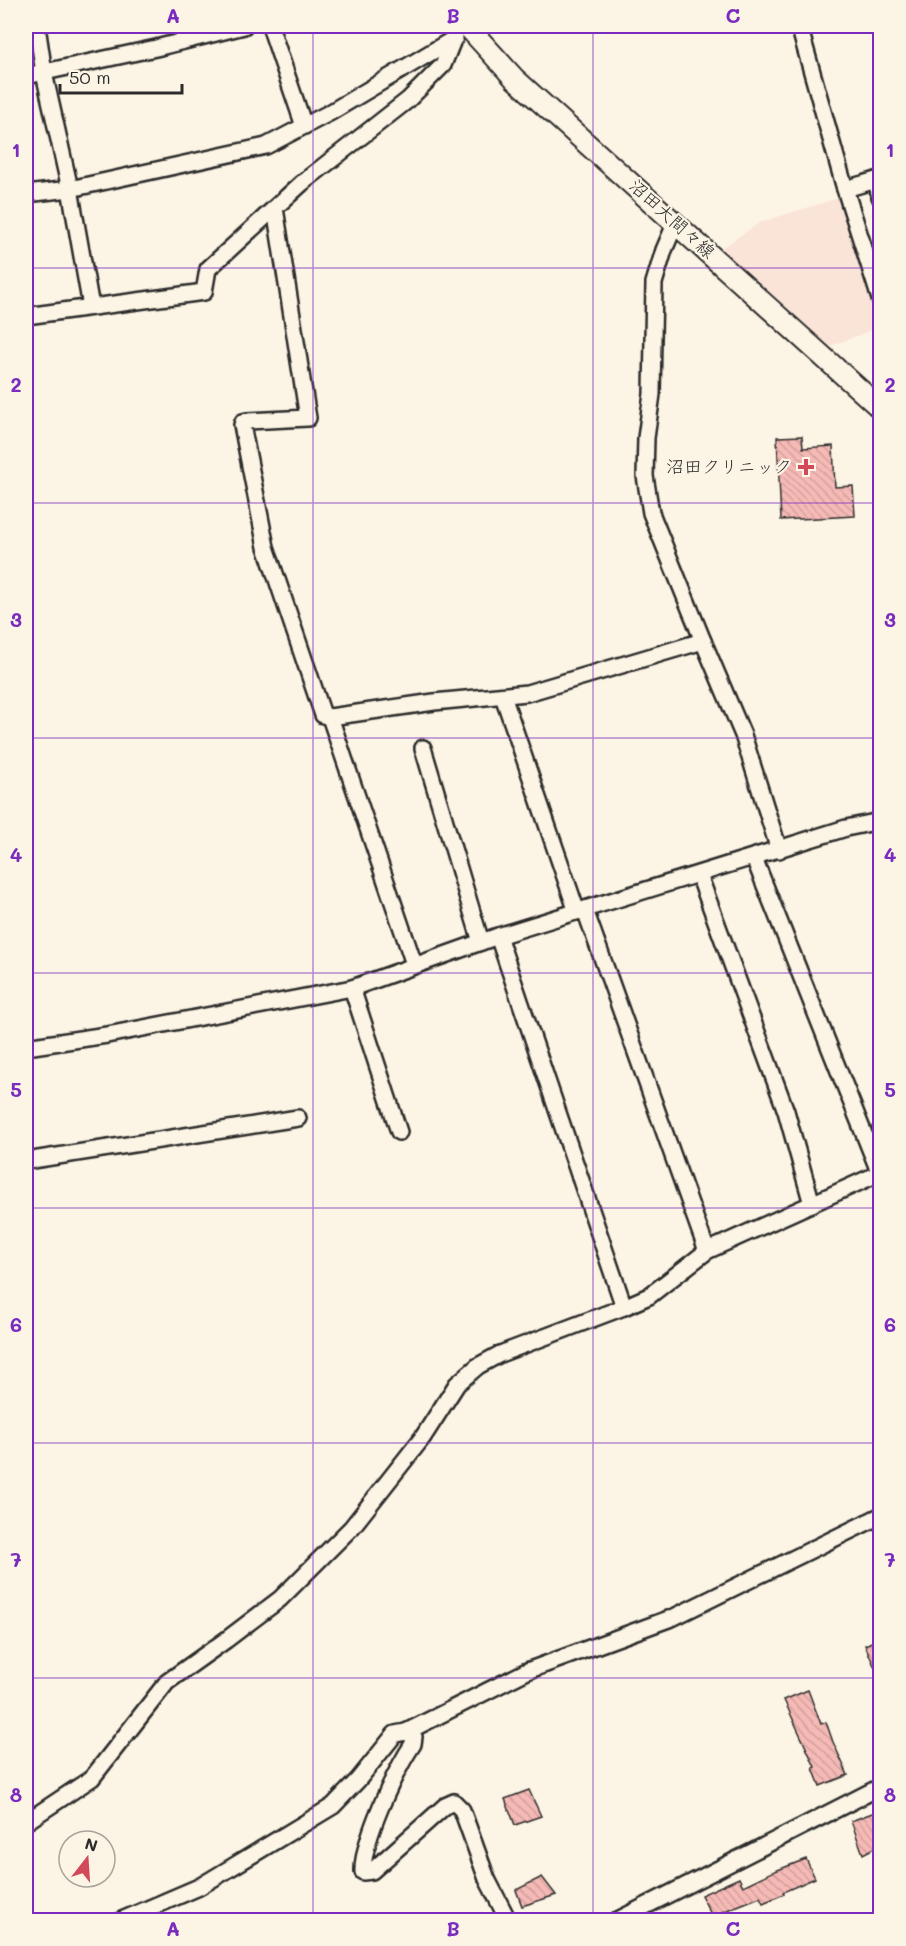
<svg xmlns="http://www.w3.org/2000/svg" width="906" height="1946" font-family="Mali,'Klee One',sans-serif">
	<defs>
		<pattern id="building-back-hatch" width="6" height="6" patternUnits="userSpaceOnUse" patternTransform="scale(1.5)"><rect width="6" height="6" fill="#f6bab6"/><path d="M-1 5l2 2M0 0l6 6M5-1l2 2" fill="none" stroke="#d3a09d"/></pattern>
	</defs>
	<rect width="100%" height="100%" fill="#fcf5e5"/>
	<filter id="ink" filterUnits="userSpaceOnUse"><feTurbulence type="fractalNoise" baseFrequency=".0167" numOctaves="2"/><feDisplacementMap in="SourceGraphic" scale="12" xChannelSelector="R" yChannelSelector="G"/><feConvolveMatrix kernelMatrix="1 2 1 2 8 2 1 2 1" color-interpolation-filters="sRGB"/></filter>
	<g filter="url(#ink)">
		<path fill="#fae3d7" d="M 842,197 L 880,316 L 880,327 L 828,347 L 720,249 L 761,222 Z"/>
		<g fill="url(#building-back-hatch)" stroke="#2b2b2b" stroke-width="1.5">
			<path d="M 802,436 L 803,448 L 833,446 L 835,487 L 853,486 L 855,516 L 781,520 L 777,437 Z"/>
			<path d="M 880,1638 L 880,1679 L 865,1645 Z"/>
			<path d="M 808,1690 L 821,1724 L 826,1722 L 833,1742 L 848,1775 L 820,1786 L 813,1768 L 815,1767 L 784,1700 Z"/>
			<path d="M 529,1790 L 541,1816 L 515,1825 L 505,1799 Z"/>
			<path d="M 875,1812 L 880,1826 L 880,1845 L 863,1854 L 851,1821 Z"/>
			<path d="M 806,1859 L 815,1878 L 783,1892 L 784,1894 L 763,1903 L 760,1897 L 712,1916 L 701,1895 L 739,1878 L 743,1886 L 770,1873 Z"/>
			<path d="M 542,1877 L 556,1895 L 522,1906 L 516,1890 Z"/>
		</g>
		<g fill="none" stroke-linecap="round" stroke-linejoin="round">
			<defs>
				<g id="minor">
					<path d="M 37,26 L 44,73 L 70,189 L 91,307"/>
					<path d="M 270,26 L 304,126"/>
					<path d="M 799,26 L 845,189 L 880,299"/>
					<path d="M 26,76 L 156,48 L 244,26"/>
					<path d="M 876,180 L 880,197"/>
					<path d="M 845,189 L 880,179"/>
					<path d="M 26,194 L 70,189 L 266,146 L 331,112 L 455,38"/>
					<path d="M 275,208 L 308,418 L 247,421 L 243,422 L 242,425 L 266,547 L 323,715 L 330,717 L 434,702 L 527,693 L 703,641"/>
					<path d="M 676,222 L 664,250 L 654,283 L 652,394 L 646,438 L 645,476 L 651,513 L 703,641 L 743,735 L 779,850"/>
					<path d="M 26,316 L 204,292 L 208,269 L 302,183 L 408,100 L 443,65 L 453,40"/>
					<path d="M 503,696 L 577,912"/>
					<path d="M 330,717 L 414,964"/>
					<path d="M 423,748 L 481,942"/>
					<path d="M 754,858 L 880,1174"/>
					<path d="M 699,875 L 786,1111 L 812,1204"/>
					<path d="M 585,910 L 707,1251"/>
					<path d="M 498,936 L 624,1307"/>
					<path d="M 352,988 L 399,1132"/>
					<path d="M 26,1047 L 107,1035 L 352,988 L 498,936 L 846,828 L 880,821"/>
					<path d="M 26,1161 L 298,1118"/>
					<path d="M 406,1732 L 527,1671 L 674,1617 L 880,1516"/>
					<path d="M 26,1822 L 92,1778 L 167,1682 L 226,1640 L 280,1599 L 352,1527 L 423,1437 L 457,1384 L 478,1366 L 500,1354 L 624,1307 L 649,1296 L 707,1251 L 880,1173"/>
					<path d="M 122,1920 L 199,1887 L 333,1806 L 358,1780 L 395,1734 L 406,1732 L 414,1737 L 413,1744 C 395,1771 362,1841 363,1872 L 372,1871 L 445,1806 L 454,1802 L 462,1810 L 487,1879 L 508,1920"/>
					<path d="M 618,1920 L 880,1787"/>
				</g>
				<path id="major" d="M 467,26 L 515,79 L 880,408"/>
			</defs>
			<use href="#minor" stroke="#2b2b2b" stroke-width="20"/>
			<use href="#major" stroke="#2b2b2b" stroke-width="24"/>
			<use href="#minor" stroke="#fcf5e5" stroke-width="15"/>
			<use href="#major" stroke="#fcf5e5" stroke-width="20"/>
		</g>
	</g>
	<path fill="none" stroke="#7b2cbf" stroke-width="1.5" stroke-opacity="0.55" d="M 313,26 L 313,1920M 593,26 L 593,1920M 26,268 L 880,268M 26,503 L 880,503M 26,738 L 880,738M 26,973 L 880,973M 26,1208 L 880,1208M 26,1443 L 880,1443M 26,1678 L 880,1678"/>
	<path fill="#d1495b" stroke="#fcf5e5" stroke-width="2" d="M803 458h6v6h6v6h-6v6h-6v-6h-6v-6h6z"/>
	<g text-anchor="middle" stroke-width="4.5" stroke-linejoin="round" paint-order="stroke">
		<g font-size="18" fill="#2b2b2b" stroke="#fcf5e5">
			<text transform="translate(672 219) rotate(42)" y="6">沼田大間々線</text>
		</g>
		<g font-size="18" fill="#2b2b2b" stroke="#fcf5e5" text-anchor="end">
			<text x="792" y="473">沼田クリニック</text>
		</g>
	</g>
	<rect width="906" height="1946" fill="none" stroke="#fcf5e5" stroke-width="66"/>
	<g transform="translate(87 1859) rotate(17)"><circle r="28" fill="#fcf5e5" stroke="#a8a49b" stroke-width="1.5"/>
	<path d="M0-4.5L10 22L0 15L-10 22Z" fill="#d1495b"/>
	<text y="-9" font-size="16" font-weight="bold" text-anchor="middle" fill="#2b2b2b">N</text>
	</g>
	<path d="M60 84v9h122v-9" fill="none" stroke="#2b2b2b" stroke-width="3"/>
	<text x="69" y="84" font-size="18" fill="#2b2b2b" stroke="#fcf5e5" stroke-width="4.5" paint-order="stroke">50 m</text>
	<rect x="33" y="33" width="840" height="1880" fill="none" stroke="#7b2cbf" stroke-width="2"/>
	<g font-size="20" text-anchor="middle" font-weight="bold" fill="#7b2cbf">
		<text x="173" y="23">A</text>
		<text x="453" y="23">B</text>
		<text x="733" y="23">C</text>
		<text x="16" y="157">1</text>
		<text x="890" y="157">1</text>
		<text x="16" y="392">2</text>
		<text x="890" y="392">2</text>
		<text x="16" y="627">3</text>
		<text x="890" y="627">3</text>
		<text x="16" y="862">4</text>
		<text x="890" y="862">4</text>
		<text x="16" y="1097">5</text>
		<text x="890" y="1097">5</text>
		<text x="16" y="1332">6</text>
		<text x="890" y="1332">6</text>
		<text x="16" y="1567">7</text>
		<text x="890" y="1567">7</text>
		<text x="16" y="1802">8</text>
		<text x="890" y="1802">8</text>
		<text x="173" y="1936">A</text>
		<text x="453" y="1936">B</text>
		<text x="733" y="1936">C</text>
	</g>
</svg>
